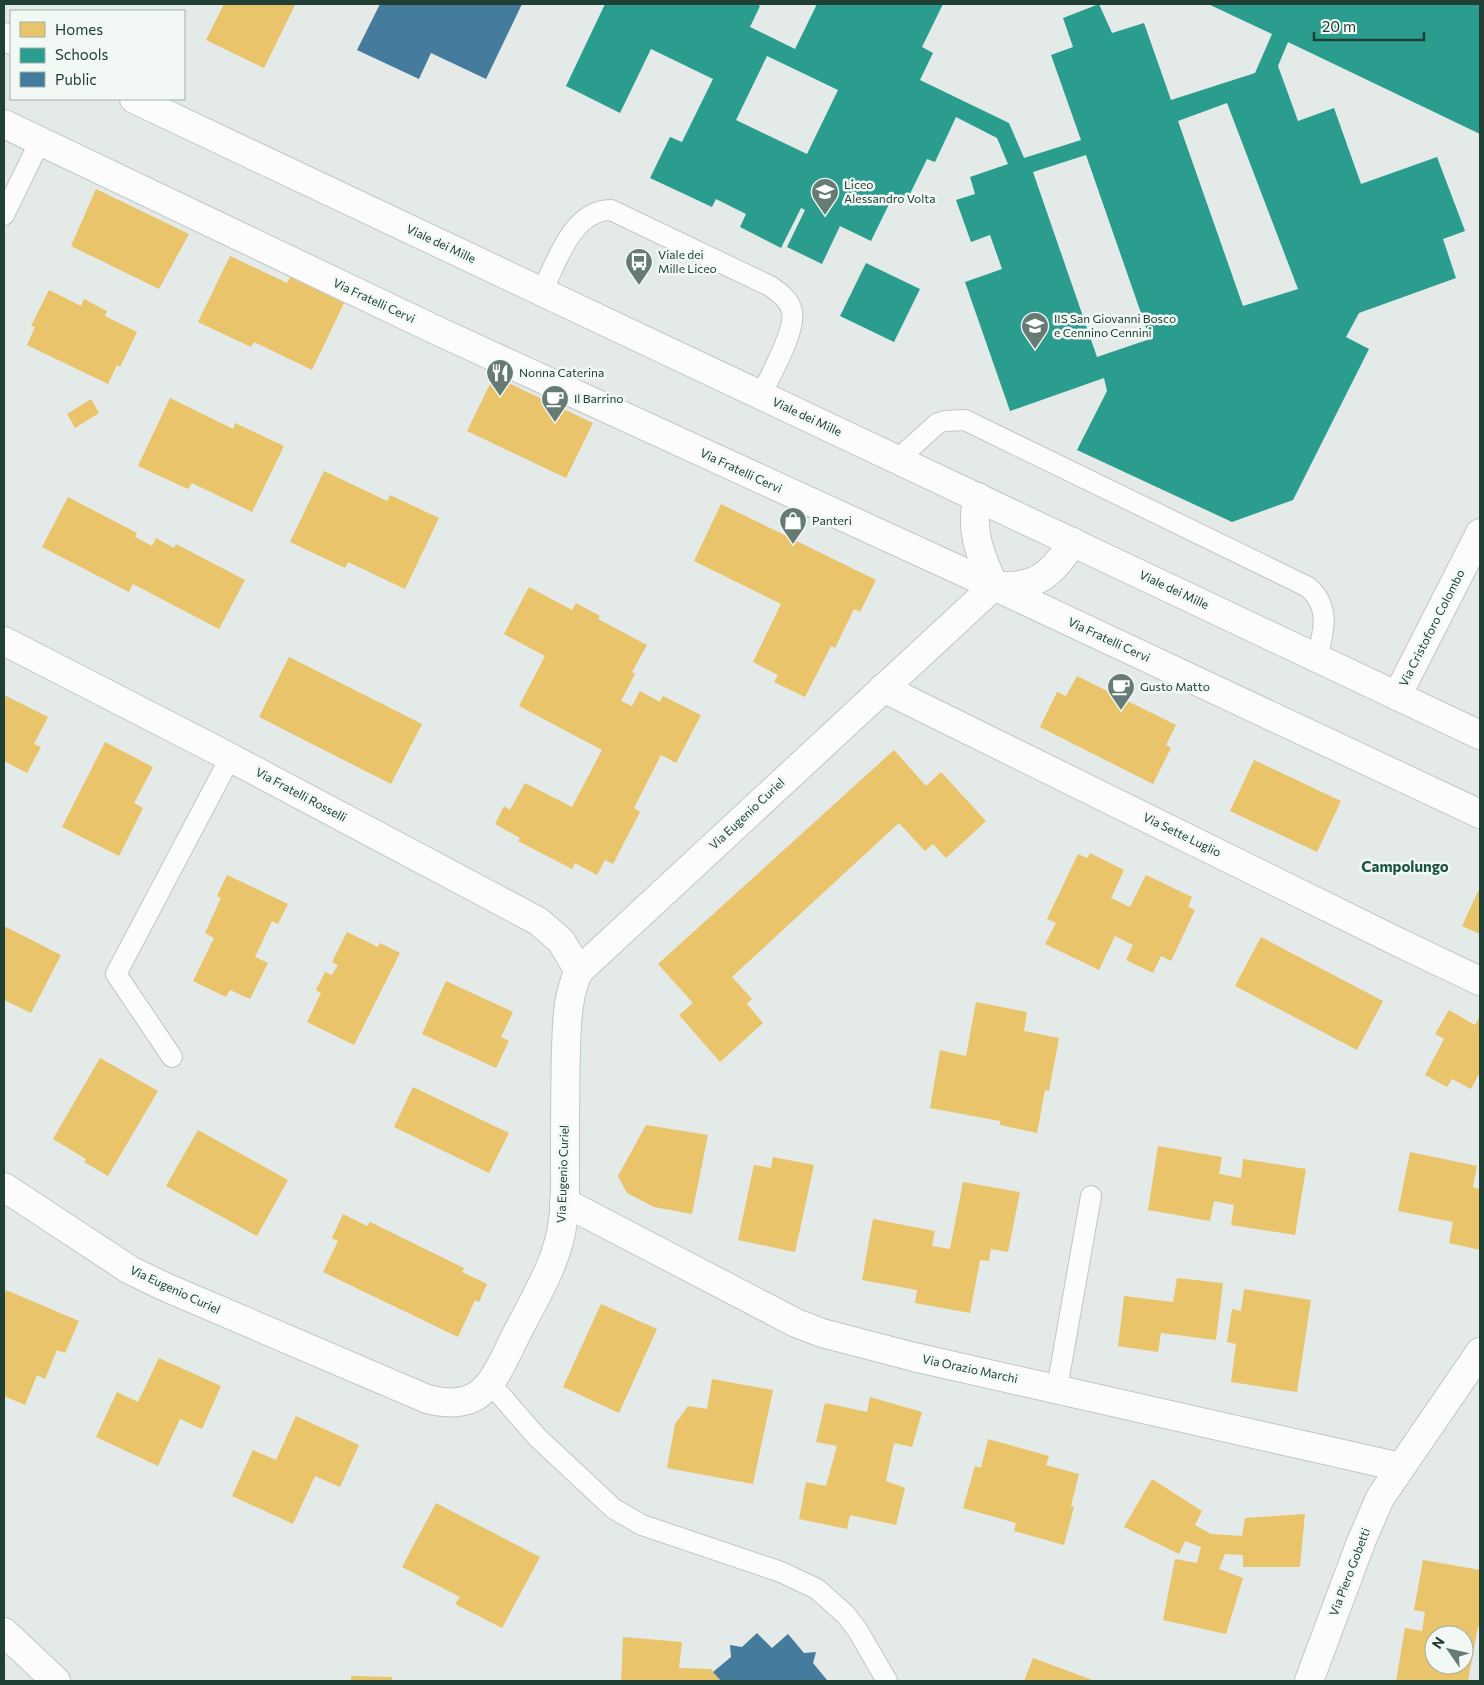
<svg xmlns="http://www.w3.org/2000/svg" width="1484" height="1685" font-family="Commissioner,sans-serif">
	<rect width="100%" height="100%" fill="#e4eae7"/>
	<g fill="#e9c46a" fill-rule="evenodd">
		<path d="M 224,4 L 295,5 L 264,68 L 206,40 Z"/>
		<path d="M 96,189 L 189,234 L 159,289 L 71,246 Z"/>
		<path d="M 230,256 L 287,283 L 290,277 L 344,303 L 312,370 L 254,342 L 251,347 L 198,322 Z"/>
		<path d="M 49,290 L 81,306 L 84,299 L 107,311 L 105,316 L 137,332 L 120,367 L 117,365 L 108,384 L 27,345 L 35,327 L 31,326 Z"/>
		<path d="M 494,376 L 593,423 L 566,478 L 467,431 Z"/>
		<path d="M 170,398 L 233,429 L 235,423 L 284,446 L 252,512 L 192,483 L 188,489 L 138,466 Z"/>
		<path d="M 91,399 L 99,413 L 75,428 L 67,414 Z"/>
		<path d="M 324,471 L 387,501 L 390,495 L 439,518 L 405,589 L 348,562 L 345,568 L 290,542 Z"/>
		<path d="M 68,497 L 137,533 L 135,537 L 152,546 L 156,538 L 174,548 L 176,544 L 245,580 L 219,629 L 133,584 L 129,592 L 42,547 Z"/>
		<path d="M 721,504 L 876,580 L 860,612 L 854,609 L 835,648 L 831,646 L 805,697 L 774,682 L 778,675 L 753,662 L 781,604 L 694,561 Z"/>
		<path d="M 529,587 L 572,610 L 576,603 L 600,616 L 598,619 L 647,645 L 632,672 L 635,674 L 621,701 L 632,706 L 640,691 L 660,702 L 663,696 L 701,715 L 676,763 L 661,755 L 634,808 L 640,812 L 613,864 L 605,860 L 597,875 L 575,863 L 572,869 L 518,841 L 520,838 L 495,824 L 504,806 L 510,810 L 525,783 L 572,807 L 602,750 L 519,706 L 545,656 L 504,634 Z"/>
		<path d="M 289,657 L 422,724 L 391,784 L 259,717 Z"/>
		<path d="M 1077,676 L 1176,725 L 1166,745 L 1171,748 L 1153,784 L 1040,727 L 1057,692 L 1066,696 Z"/>
		<path d="M 4,695 L 48,717 L 34,744 L 41,747 L 27,773 L 4,761 Z"/>
		<path d="M 105,742 L 153,767 L 134,803 L 143,808 L 119,856 L 62,827 Z"/>
		<path d="M 894,750 L 926,786 L 941,772 L 986,821 L 946,858 L 933,844 L 925,851 L 899,823 L 732,977 L 752,999 L 747,1004 L 763,1023 L 720,1062 L 679,1015 L 693,1003 L 658,964 Z"/>
		<path d="M 1254,760 L 1341,801 L 1317,852 L 1230,811 Z"/>
		<path d="M 1090,853 L 1124,870 L 1111,898 L 1130,907 L 1146,875 L 1192,897 L 1188,907 L 1195,910 L 1171,961 L 1161,956 L 1153,973 L 1126,960 L 1133,945 L 1115,936 L 1099,970 L 1045,944 L 1056,923 L 1047,919 L 1078,854 L 1087,858 Z"/>
		<path d="M 227,875 L 288,904 L 278,924 L 272,921 L 255,957 L 268,963 L 250,999 L 230,990 L 226,997 L 193,981 L 214,938 L 205,933 L 221,898 L 217,896 Z"/>
		<path d="M 1480,887 L 1480,934 L 1462,926 Z"/>
		<path d="M 4,926 L 61,955 L 31,1013 L 4,1000 Z"/>
		<path d="M 347,932 L 378,947 L 380,943 L 400,953 L 354,1045 L 307,1022 L 321,993 L 316,990 L 325,972 L 332,975 L 338,965 L 332,962 Z"/>
		<path d="M 1261,937 L 1383,1001 L 1357,1050 L 1235,986 Z"/>
		<path d="M 446,981 L 513,1012 L 501,1037 L 509,1041 L 496,1068 L 422,1034 Z"/>
		<path d="M 976,1002 L 1027,1012 L 1024,1031 L 1059,1038 L 1049,1091 L 1045,1090 L 1037,1133 L 1000,1125 L 1000,1121 L 930,1108 L 940,1050 L 966,1056 Z"/>
		<path d="M 1449,1010 L 1475,1025 L 1480,1016 L 1480,1072 L 1471,1089 L 1452,1079 L 1447,1087 L 1425,1075 L 1444,1039 L 1435,1034 Z"/>
		<path d="M 100,1058 L 158,1091 L 108,1176 L 84,1162 L 86,1159 L 53,1139 Z"/>
		<path d="M 413,1087 L 509,1133 L 489,1173 L 394,1127 Z"/>
		<path d="M 646,1125 L 708,1135 L 692,1214 L 654,1207 L 627,1193 L 618,1176 Z"/>
		<path d="M 198,1130 L 288,1180 L 257,1236 L 166,1186 Z"/>
		<path d="M 1158,1146 L 1222,1157 L 1219,1174 L 1241,1178 L 1243,1159 L 1306,1169 L 1295,1235 L 1231,1225 L 1234,1205 L 1214,1201 L 1210,1221 L 1148,1210 Z"/>
		<path d="M 1410,1152 L 1477,1166 L 1473,1187 L 1480,1189 L 1480,1250 L 1449,1243 L 1453,1222 L 1398,1211 Z"/>
		<path d="M 773,1157 L 814,1165 L 795,1252 L 738,1240 L 754,1165 L 771,1168 Z"/>
		<path d="M 963,1182 L 1020,1192 L 1008,1252 L 991,1249 L 989,1261 L 980,1260 L 970,1313 L 915,1303 L 917,1290 L 862,1280 L 873,1219 L 935,1231 L 932,1246 L 950,1249 Z"/>
		<path d="M 343,1214 L 367,1226 L 370,1222 L 464,1268 L 462,1272 L 487,1284 L 479,1302 L 475,1300 L 458,1337 L 323,1272 L 338,1241 L 332,1238 Z"/>
		<path d="M 1177,1278 L 1223,1283 L 1216,1340 L 1161,1333 L 1158,1352 L 1118,1346 L 1124,1296 L 1173,1302 Z"/>
		<path d="M 1244,1289 L 1311,1300 L 1297,1392 L 1231,1382 L 1236,1344 L 1227,1342 L 1232,1309 L 1241,1311 Z"/>
		<path d="M 6,1290 L 79,1321 L 65,1353 L 57,1350 L 45,1379 L 37,1375 L 25,1405 L 4,1396 L 4,1296 Z"/>
		<path d="M 601,1304 L 657,1329 L 619,1413 L 563,1387 Z"/>
		<path d="M 159,1358 L 221,1386 L 202,1429 L 180,1419 L 158,1466 L 96,1437 L 117,1392 L 138,1402 Z"/>
		<path d="M 712,1379 L 773,1390 L 753,1484 L 667,1468 L 675,1424 L 688,1406 L 707,1409 Z"/>
		<path d="M 870,1397 L 922,1412 L 912,1447 L 894,1443 L 886,1481 L 905,1488 L 896,1525 L 850,1515 L 847,1529 L 799,1519 L 806,1482 L 826,1486 L 837,1446 L 816,1442 L 825,1403 L 867,1412 Z"/>
		<path d="M 296,1416 L 359,1445 L 340,1487 L 315,1476 L 293,1524 L 232,1496 L 253,1450 L 276,1460 Z"/>
		<path d="M 988,1439 L 1049,1456 L 1046,1465 L 1079,1474 L 1071,1506 L 1074,1507 L 1064,1545 L 1014,1531 L 1016,1523 L 963,1508 L 975,1466 L 981,1468 Z"/>
		<path d="M 1152,1479 L 1202,1511 L 1195,1525 L 1211,1534 L 1242,1536 L 1245,1518 L 1305,1514 L 1300,1567 L 1243,1567 L 1243,1555 L 1225,1554 L 1219,1569 L 1243,1578 L 1226,1634 L 1163,1620 L 1175,1559 L 1197,1563 L 1201,1547 L 1185,1541 L 1179,1554 L 1124,1527 Z"/>
		<path d="M 436,1503 L 540,1557 L 502,1628 L 455,1604 L 460,1597 L 402,1567 Z"/>
		<path d="M 1423,1560 L 1480,1570 L 1480,1627 L 1478,1627 L 1468,1681 L 1396,1681 L 1405,1628 L 1422,1631 L 1425,1612 L 1414,1610 ZM 1434,1635 L 1464,1635 L 1464,1665 L 1434,1665 Z"/>
		<path d="M 623,1637 L 682,1642 L 679,1668 L 711,1669 L 721,1681 L 621,1681 Z"/>
		<path d="M 1033,1658 L 1095,1681 L 1024,1681 Z"/>
		<path d="M 351,1676 L 392,1677 L 392,1681 L 351,1681 Z"/>
	</g>
	<g fill="#2a9d8f" fill-rule="evenodd">
		<path d="M 605,4 L 756,4 L 760,6 L 750,27 L 795,49 L 817,4 L 943,4 L 922,47 L 933,53 L 920,80 L 1009,123 L 1024,158 L 1081,140 L 1051,55 L 1073,47 L 1063,18 L 1099,4 L 1112,33 L 1144,23 L 1171,100 L 1255,73 L 1272,34 L 1208,4 L 1480,4 L 1480,134 L 1288,42 L 1278,66 L 1298,121 L 1334,108 L 1361,184 L 1437,157 L 1465,231 L 1443,239 L 1456,278 L 1359,313 L 1346,337 L 1369,349 L 1293,500 L 1232,522 L 1077,450 L 1107,391 L 1104,378 L 1010,411 L 965,282 L 1002,269 L 990,235 L 971,242 L 956,200 L 975,194 L 970,177 L 1008,164 L 997,138 L 956,117 L 935,162 L 927,159 L 906,202 L 893,196 L 871,241 L 840,226 L 822,264 L 787,247 L 805,210 L 801,208 L 781,248 L 740,227 L 746,214 L 716,199 L 712,207 L 650,178 L 670,137 L 682,142 L 713,79 L 651,49 L 620,113 L 566,86 ZM 767,56 L 838,90 L 807,154 L 736,120 ZM 1227,103 L 1298,289 L 1243,306 L 1178,121 ZM 1086,155 L 1150,339 L 1097,357 L 1033,172 Z"/>
		<path d="M 866,263 L 920,289 L 894,342 L 840,316 Z"/>
	</g>
	<g fill="#457b9d">
		<path d="M 380,4 L 522,4 L 486,79 L 431,53 L 419,79 L 357,50 Z"/>
		<path d="M 757,1633 L 772,1648 L 788,1634 L 804,1653 L 816,1652 L 813,1663 L 827,1680 L 721,1681 L 713,1672 L 731,1657 L 730,1645 L 742,1647 Z"/>
	</g>
	<g fill="none" stroke-linecap="round" stroke-linejoin="round">
		<defs>
			<g id="service">
				<path d="M 4,215 L 40,141"/>
				<path d="M 542,291 C 557,262 572,210 611,210 L 770,286 C 779,292 790,300 792,312 C 796,331 770,376 761,395"/>
				<path d="M 898,459 L 938,423 L 945,421 L 965,420 L 1308,587 C 1331,607 1324,631 1317,658"/>
				<path d="M 172,1057 L 116,974 L 230,758"/>
				<path d="M 490,1383 L 537,1437 L 614,1509 L 642,1525 L 781,1572 L 817,1589 L 846,1615 L 858,1631 L 887,1681"/>
				<path d="M 1057,1388 L 1091,1196"/>
			</g>
			<path id="pedestrian" d="M 1400,943 L 1480,981"/>
			<g id="minor">
				<path d="M 4,124 L 440,332 L 994,586 L 1480,814"/>
				<path d="M 978,497 C 969,531 981,556 994,586"/>
				<path d="M 4,641 L 216,750 L 538,921 L 561,941 L 579,971"/>
				<path d="M 883,688 L 1400,943"/>
				<path d="M 1397,696 L 1480,533"/>
				<path d="M 4,1187 L 130,1270 L 163,1286 L 427,1399 C 481,1413 492,1384 513,1341 C 531,1304 559,1262 563,1220 C 566,1200 565,1179 565,1159 C 565,1122 565,1086 566,1049 C 567,1023 567,995 579,971 L 994,586 C 1036,589 1051,575 1073,542"/>
				<path d="M 564,1202 L 796,1323 L 822,1333 L 914,1357 L 1400,1467"/>
				<path d="M 1309,1681 L 1361,1542 L 1380,1498 L 1480,1352"/>
			</g>
			<path id="tertiary" d="M 4,1632 L 56,1681"/>
			<g id="secondary">
				<path d="M 4,37 L 11,40"/>
				<path d="M 134,99 L 1480,735"/>
			</g>
		</defs>
		<use href="#service" stroke="#c1c7c4" stroke-width="22"/>
		<use href="#pedestrian" stroke="#c1c7c4" stroke-width="30"/>
		<use href="#minor" stroke="#c1c7c4" stroke-width="30"/>
		<use href="#tertiary" stroke="#c1c7c4" stroke-width="30"/>
		<use href="#secondary" stroke="#c0c8c4" stroke-width="30"/>
		<use href="#service" stroke="#fbfcfb" stroke-width="20"/>
		<use href="#pedestrian" stroke="#fbfcfb" stroke-width="28"/>
		<use href="#minor" stroke="#fbfcfb" stroke-width="28"/>
		<use href="#tertiary" stroke="#fbfcfb" stroke-width="28"/>
		<use href="#secondary" stroke="#fbfcfb" stroke-width="28"/>
	</g>
	<defs>
		<symbol id="school-pin" viewBox="-11 -11 22 30"><path d="M0 17L-7.5 6A9.5 9.5 0 1 1 7.5 6Z" fill="#657b73" stroke="#f2f9f5"/><path d="M0-5L7-2L0 1L-7-2ZM-4 1L0 2.5L4 1V4Q0 6-4 4Z" fill="#fff"/></symbol>
		<symbol id="bus-pin" viewBox="-11 -11 22 30"><path d="M0 17L-7.5 6A9.5 9.5 0 1 1 7.5 6Z" fill="#657b73" stroke="#f2f9f5"/><path d="M-5-6H5V4H4V6H2V4H-2V6H-4V4H-5ZM-3.5-4V0h7V-4ZM-3.5 1.2v1.5H-2V1.2ZM2 1.2v1.5H3.5V1.2Z" fill="#fff"/></symbol>
		<symbol id="restaurant-pin" viewBox="-11 -11 22 30"><path d="M0 17L-7.5 6A9.5 9.5 0 1 1 7.5 6Z" fill="#657b73" stroke="#f2f9f5"/><path d="M-5-6h1v4h1v-4h1v4h1v-4h1v5L-1.5 .5V6h-2V.5L-5-1ZM5-6V6H3V1.5H1.5Q1.5-4 5-6Z" fill="#fff"/></symbol>
		<symbol id="cafe-pin" viewBox="-11 -11 22 30"><path d="M0 17L-7.5 6A9.5 9.5 0 1 1 7.5 6Z" fill="#657b73" stroke="#f2f9f5"/><path d="M-5.5-4.5H6V0H3Q3 3.5 0 3.5H-2.5Q-5.5 3.5-5.5 0ZM3-3.2v2h1.7v-2ZM-6 4.5H4V6H-6Z" fill="#fff"/></symbol>
		<symbol id="shop-pin" viewBox="-11 -11 22 30"><path d="M0 17L-7.5 6A9.5 9.5 0 1 1 7.5 6Z" fill="#657b73" stroke="#f2f9f5"/><path d="M-5-2.5h2.3a2.7 3.5 0 0 1 5.4 0H5L5.5 6h-11ZM-1.5-2.5h3a1.5 2.3 0 0 0-3 0Z" fill="#fff"/></symbol>
	</defs>
	<g fill-rule="evenodd">
		<use href="#school-pin" x="809" y="176" width="32" height="43"/>
		<use href="#bus-pin" x="623" y="246" width="32" height="43"/>
		<use href="#school-pin" x="1019" y="310" width="32" height="43"/>
		<use href="#restaurant-pin" x="484" y="357" width="32" height="43"/>
		<use href="#cafe-pin" x="539" y="383" width="32" height="43"/>
		<use href="#shop-pin" x="777" y="505" width="32" height="43"/>
		<use href="#cafe-pin" x="1105" y="671" width="32" height="43"/>
	</g>
	<g text-anchor="middle" stroke-width="5" stroke-linejoin="round" paint-order="stroke">
		<g font-size="12" fill="#203f35" stroke="#f2f9f5" text-anchor="start">
			<text x="844" y="189">Liceo<tspan x="844" dy="14">Alessandro Volta</tspan></text>
			<text x="658" y="259">Viale dei<tspan x="658" dy="14">Mille Liceo</tspan></text>
			<text x="1054" y="323">IIS San Giovanni Bosco<tspan x="1054" dy="14">e Cennino Cennini</tspan></text>
			<text x="519" y="377">Nonna Caterina</text>
			<text x="574" y="403">Il Barrino</text>
			<text x="812" y="525">Panteri</text>
			<text x="1140" y="691">Gusto Matto</text>
		</g>
		<g font-size="12" fill="#203f35" stroke="#f2f9f5">
			<text transform="translate(441 244) rotate(25)" y="4">Viale dei Mille</text>
			<text transform="translate(374 301) rotate(25)" y="4">Via Fratelli Cervi</text>
			<text transform="translate(807 417) rotate(25)" y="4">Viale dei Mille</text>
			<text transform="translate(741 471) rotate(25)" y="4">Via Fratelli Cervi</text>
			<text transform="translate(1174 590) rotate(25)" y="4">Viale dei Mille</text>
			<text transform="translate(1432 628) rotate(-63)" y="4">Via Cristoforo Colombo</text>
			<text transform="translate(1109 640) rotate(25)" y="4">Via Fratelli Cervi</text>
			<text transform="translate(301 795) rotate(28)" y="4">Via Fratelli Rosselli</text>
			<text transform="translate(747 814) rotate(-43)" y="4">Via Eugenio Curiel</text>
			<text transform="translate(1182 835) rotate(26)" y="4">Via Sette Luglio</text>
			<text transform="translate(563 1174) rotate(-88)" y="4">Via Eugenio Curiel</text>
			<text transform="translate(175 1290) rotate(25)" y="4">Via Eugenio Curiel</text>
			<text transform="translate(970 1369) rotate(12)" y="4">Via Orazio Marchi</text>
			<text transform="translate(1350 1572) rotate(-69)" y="4">Via Piero Gobetti</text>
		</g>
		<g font-size="15" font-weight="bold" fill="#1a5343" stroke="#f2f9f5">
			<text x="1405" y="872">Campolungo</text>
		</g>
	</g>
	<rect width="1484" height="1685" fill="none" stroke="#203f35" stroke-width="10"/>
	<rect x="10" y="10" width="175" height="90" fill="#f2f9f5" stroke="#9eafa8"/>
	<rect x="20" y="22" width="25" height="15" fill="#e9c46a" stroke="#9eafa8"/>
	<text x="55" y="35" font-size="15" fill="#203f35">Homes</text>
	<rect x="20" y="48" width="25" height="15" fill="#2a9d8f" stroke="#9eafa8"/>
	<text x="55" y="60" font-size="15" fill="#203f35">Schools</text>
	<rect x="20" y="72" width="25" height="15" fill="#457b9d" stroke="#9eafa8"/>
	<text x="55" y="85" font-size="15" fill="#203f35">Public</text>
	<g transform="translate(1449 1650) rotate(304)"><circle r="24" fill="#f2f9f5" stroke="#9eafa8"/>
	<path d="M0-4L9 19L0 12L-9 19Z" fill="#657b73"/>
	<text y="-8" font-size="14" font-weight="bold" text-anchor="middle" fill="#203f35">N</text>
	</g>
	<path d="M1314 32v8h110v-8" fill="none" stroke="#203f35" stroke-width="2.5"/>
	<text x="1322" y="32" font-size="15" fill="#203f35" stroke="#f2f9f5" stroke-width="4" paint-order="stroke">20 m</text>
</svg>
